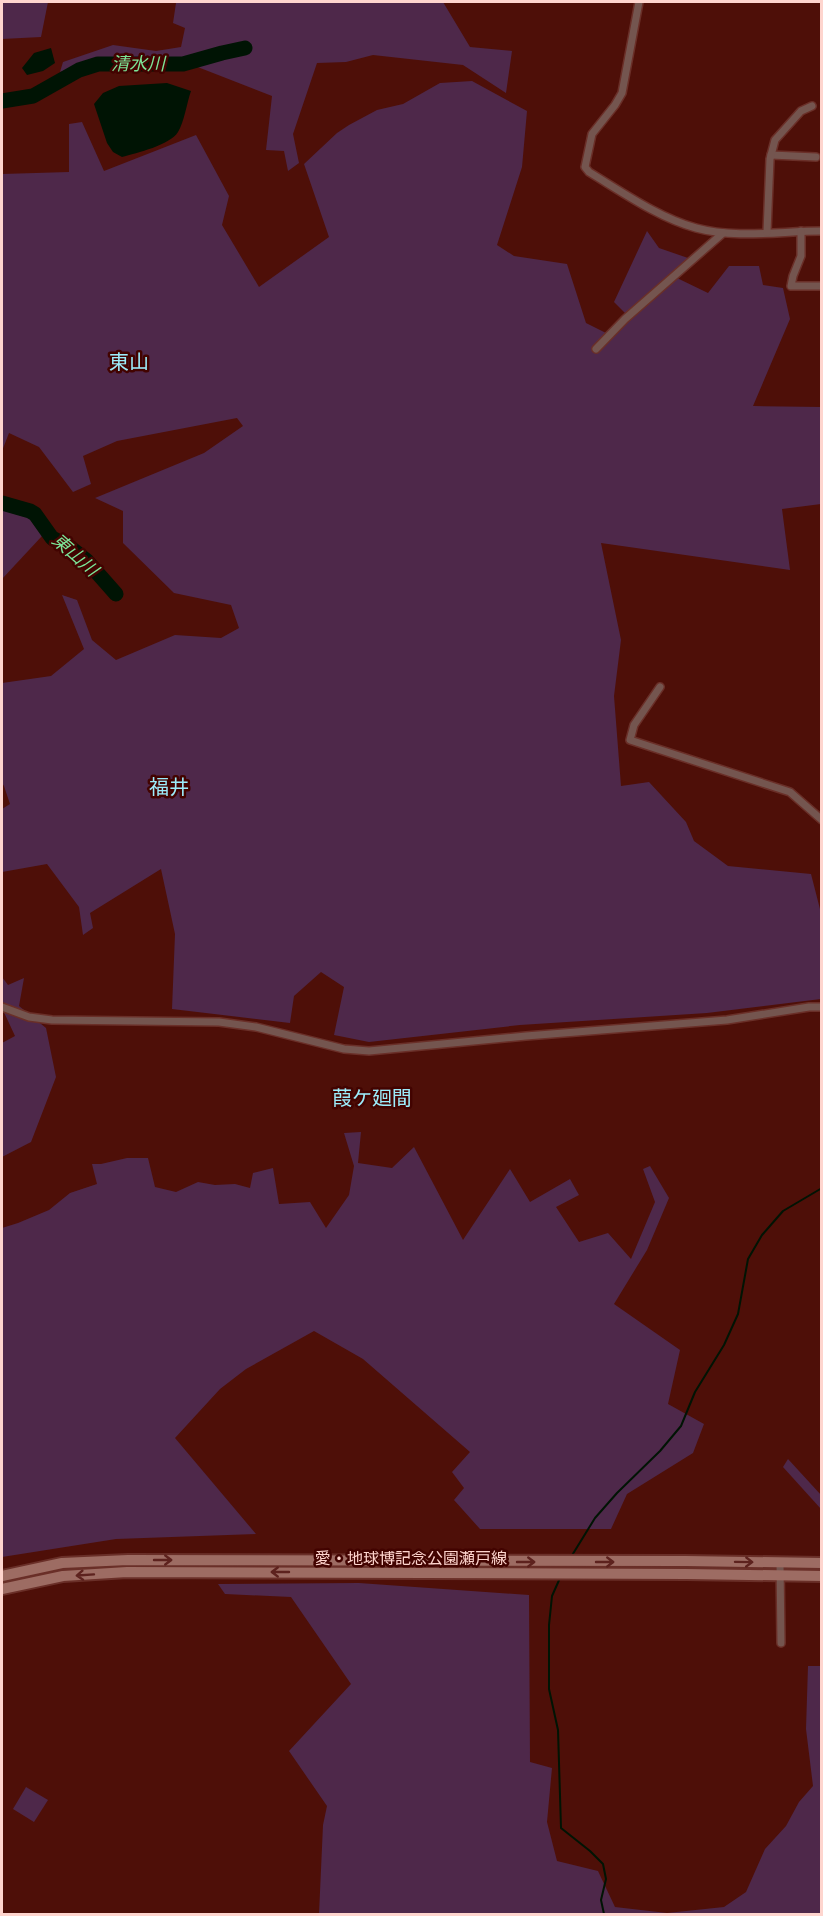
<svg xmlns="http://www.w3.org/2000/svg" width="823" height="1916" font-family="Manrope,'Noto Sans JP',sans-serif">
	<rect width="100%" height="100%" fill="#4e0f08"/>
	<g fill="#4e284a">
		<path d="M 2,2 L 48,2 L 41,37 L 2,39 Z"/>
		<path d="M 174,2 L 443,2 L 470,47 L 512,51 L 506,93 L 463,65 L 373,55 L 346,62 L 317,63 L 293,134 L 299,163 L 288,171 L 284,151 L 266,150 L 272,96 L 172,57 L 98,60 L 60,72 L 63,62 L 113,45 L 156,51 L 181,47 L 185,28 L 173,23 L 176,3 Z"/>
		<path d="M 472,81 L 527,111 L 522,167 L 497,245 L 514,256 L 567,264 L 586,323 L 614,337 L 631,319 L 614,302 L 647,231 L 659,248 L 688,258 L 677,278 L 708,293 L 729,266 L 759,266 L 763,285 L 783,288 L 790,319 L 753,406 L 822,407 L 821,504 L 782,509 L 790,570 L 601,543 L 621,640 L 614,696 L 621,786 L 649,782 L 686,822 L 694,841 L 728,866 L 811,874 L 821,913 L 821,999 L 707,1013 L 520,1025 L 369,1042 L 334,1035 L 344,987 L 321,972 L 294,996 L 290,1023 L 172,1009 L 175,934 L 161,869 L 90,913 L 93,928 L 83,935 L 79,907 L 47,864 L 2,872 L 2,809 L 10,804 L 4,786 L 2,783 L 2,683 L 51,676 L 84,649 L 62,595 L 77,600 L 92,640 L 116,660 L 175,635 L 221,638 L 239,628 L 231,605 L 174,593 L 123,543 L 123,511 L 95,498 L 204,453 L 243,426 L 237,418 L 117,441 L 83,456 L 91,484 L 73,492 L 39,447 L 9,433 L 2,451 L 2,174 L 69,172 L 69,124 L 82,122 L 104,171 L 196,135 L 229,196 L 222,225 L 259,287 L 329,237 L 304,164 L 337,133 L 349,125 L 377,110 L 403,104 L 440,83 Z"/>
		<path d="M 2,510 L 29,518 L 42,536 L 2,579 Z"/>
		<path d="M 2,977 L 8,985 L 24,978 L 19,1006 L 46,1028 L 56,1077 L 31,1142 L 2,1157 L 2,1043 L 15,1036 L 2,1008 Z"/>
		<path d="M 361,1132 L 358,1163 L 392,1168 L 414,1147 L 463,1240 L 510,1169 L 530,1202 L 570,1179 L 579,1195 L 556,1207 L 579,1242 L 608,1233 L 631,1259 L 655,1202 L 643,1169 L 650,1166 L 669,1198 L 647,1250 L 614,1304 L 680,1350 L 668,1404 L 704,1424 L 693,1453 L 627,1494 L 611,1529 L 480,1529 L 454,1500 L 464,1488 L 452,1472 L 470,1452 L 363,1359 L 314,1331 L 246,1369 L 220,1389 L 175,1438 L 256,1534 L 116,1539 L 2,1557 L 2,1228 L 18,1223 L 49,1210 L 70,1193 L 97,1184 L 92,1164 L 101,1164 L 127,1158 L 148,1158 L 155,1187 L 176,1192 L 198,1182 L 215,1185 L 235,1184 L 250,1188 L 253,1173 L 273,1168 L 279,1204 L 310,1202 L 326,1228 L 349,1195 L 354,1166 L 344,1133 Z"/>
		<path d="M 788,1459 L 821,1495 L 821,1509 L 783,1467 Z"/>
		<path d="M 359,1583 L 529,1595 L 530,1762 L 552,1768 L 547,1822 L 557,1861 L 598,1871 L 615,1907 L 667,1913 L 724,1907 L 746,1892 L 765,1849 L 786,1826 L 799,1802 L 813,1786 L 806,1729 L 808,1666 L 821,1666 L 821,1914 L 319,1914 L 323,1825 L 327,1806 L 289,1751 L 351,1684 L 291,1597 L 225,1594 L 218,1584 Z"/>
		<path d="M 26,1787 L 48,1800 L 34,1822 L 13,1809 Z"/>
	</g>
	<g fill="#001404">
		<path d="M 51,48 L 55,63 L 43,71 L 27,75 L 22,68 L 34,53 Z"/>
		<path d="M 167,83 L 191,91 C 187,102 184,123 178,132 C 170,145 137,153 122,157 L 113,152 L 107,143 L 94,104 L 103,93 L 119,86 Z"/>
	</g>
	<g fill="none" stroke-linecap="round" stroke-linejoin="round">
		<g stroke="#001404" stroke-width="2">
			<path d="M 571,1557 L 595,1518 L 617,1493 L 660,1451 L 681,1426 L 695,1392 L 724,1345 L 738,1314 L 748,1259 L 762,1235 L 783,1211 L 822,1188"/>
			<path d="M 560,1578 L 552,1596 L 549,1625 L 549,1689 L 558,1730 L 561,1828 L 590,1851 L 603,1864 L 606,1879 L 601,1900 L 604,1914"/>
		</g>
		<g stroke="#001404" stroke-width="15">
			<path d="M 2,101 L 33,96 L 79,70 L 98,64 L 183,64 L 222,53 L 245,48"/>
			<path d="M 2,503 L 30,511 L 35,514 L 52,538 L 71,548 L 86,560 L 116,594"/>
		</g>
		<defs>
			<g id="street">
				<path d="M 639,2 L 622,93 L 615,105 L 592,134 L 585,167 L 589,172 C 622,192 659,218 696,228 C 736,239 781,231 822,231"/>
				<path d="M 771,155 L 816,157"/>
				<path d="M 801,231 L 801,256 L 793,276 L 791,286 L 822,286"/>
				<path d="M 767,232 L 770,159 L 775,140 L 801,111 L 812,106"/>
				<path d="M 596,349 L 625,319 L 723,233"/>
				<path d="M 660,687 L 634,725 L 630,740 L 790,792 L 822,820"/>
				<path d="M 2,1007 L 29,1017 L 52,1020 L 219,1022 L 256,1027 L 344,1049 L 369,1051 L 526,1036 L 727,1020 L 809,1007 L 822,1007"/>
				<path d="M 780,1563 L 781,1643"/>
			</g>
			<g id="secondary">
				<path d="M 2,1576 L 62,1563 L 128,1560 L 686,1561 L 822,1563"/>
				<path d="M 2,1589 L 63,1576 L 127,1572 L 686,1574 L 822,1576"/>
			</g>
		</defs>
		<use href="#street" stroke="#6a2f28" stroke-width="10"/>
		<use href="#secondary" stroke="#6a2f28" stroke-width="14"/>
		<use href="#street" stroke="#74554f" stroke-width="7"/>
		<use href="#secondary" stroke="#9d6c63" stroke-width="10"/>
	</g>
	<defs><path id="oneway-shaft" d="M-6 0H5M1.5-3L5.5 0L1.5 3" fill="none" stroke-width="1.6" stroke-linecap="round" stroke-linejoin="round" transform="scale(1.5)"/></defs>
	<g stroke="#5d221e">
		<use href="#oneway-shaft" transform="translate(163 1560)"/>
		<use href="#oneway-shaft" transform="translate(526 1562)"/>
		<use href="#oneway-shaft" transform="translate(605 1562)"/>
		<use href="#oneway-shaft" transform="translate(744 1562) rotate(1)"/>
		<use href="#oneway-shaft" transform="translate(280 1572) rotate(-180)"/>
		<use href="#oneway-shaft" transform="translate(85 1575) rotate(176)"/>
	</g>
	<g text-anchor="middle" stroke-width="5" stroke-linejoin="round" paint-order="stroke">
		<g font-size="16" fill="#fed5ce" stroke="#420300">
			<text x="411" y="1564">愛・地球博記念公園瀬戸線</text>
		</g>
		<g font-size="18" font-style="italic" fill="#7ce597" stroke="#420300">
			<text x="138" y="70">清水川</text>
			<text transform="translate(75 555) rotate(41)" y="6">東山川</text>
		</g>
		<g font-size="20" fill="#9cecfa" stroke="#420300">
			<text x="129" y="369">東山</text>
			<text x="169" y="794">福井</text>
			<text x="372" y="1105">葭ケ廻間</text>
		</g>
	</g>
	<rect width="823" height="1916" fill="none" stroke="#fed5ce" stroke-width="6"/>
</svg>
